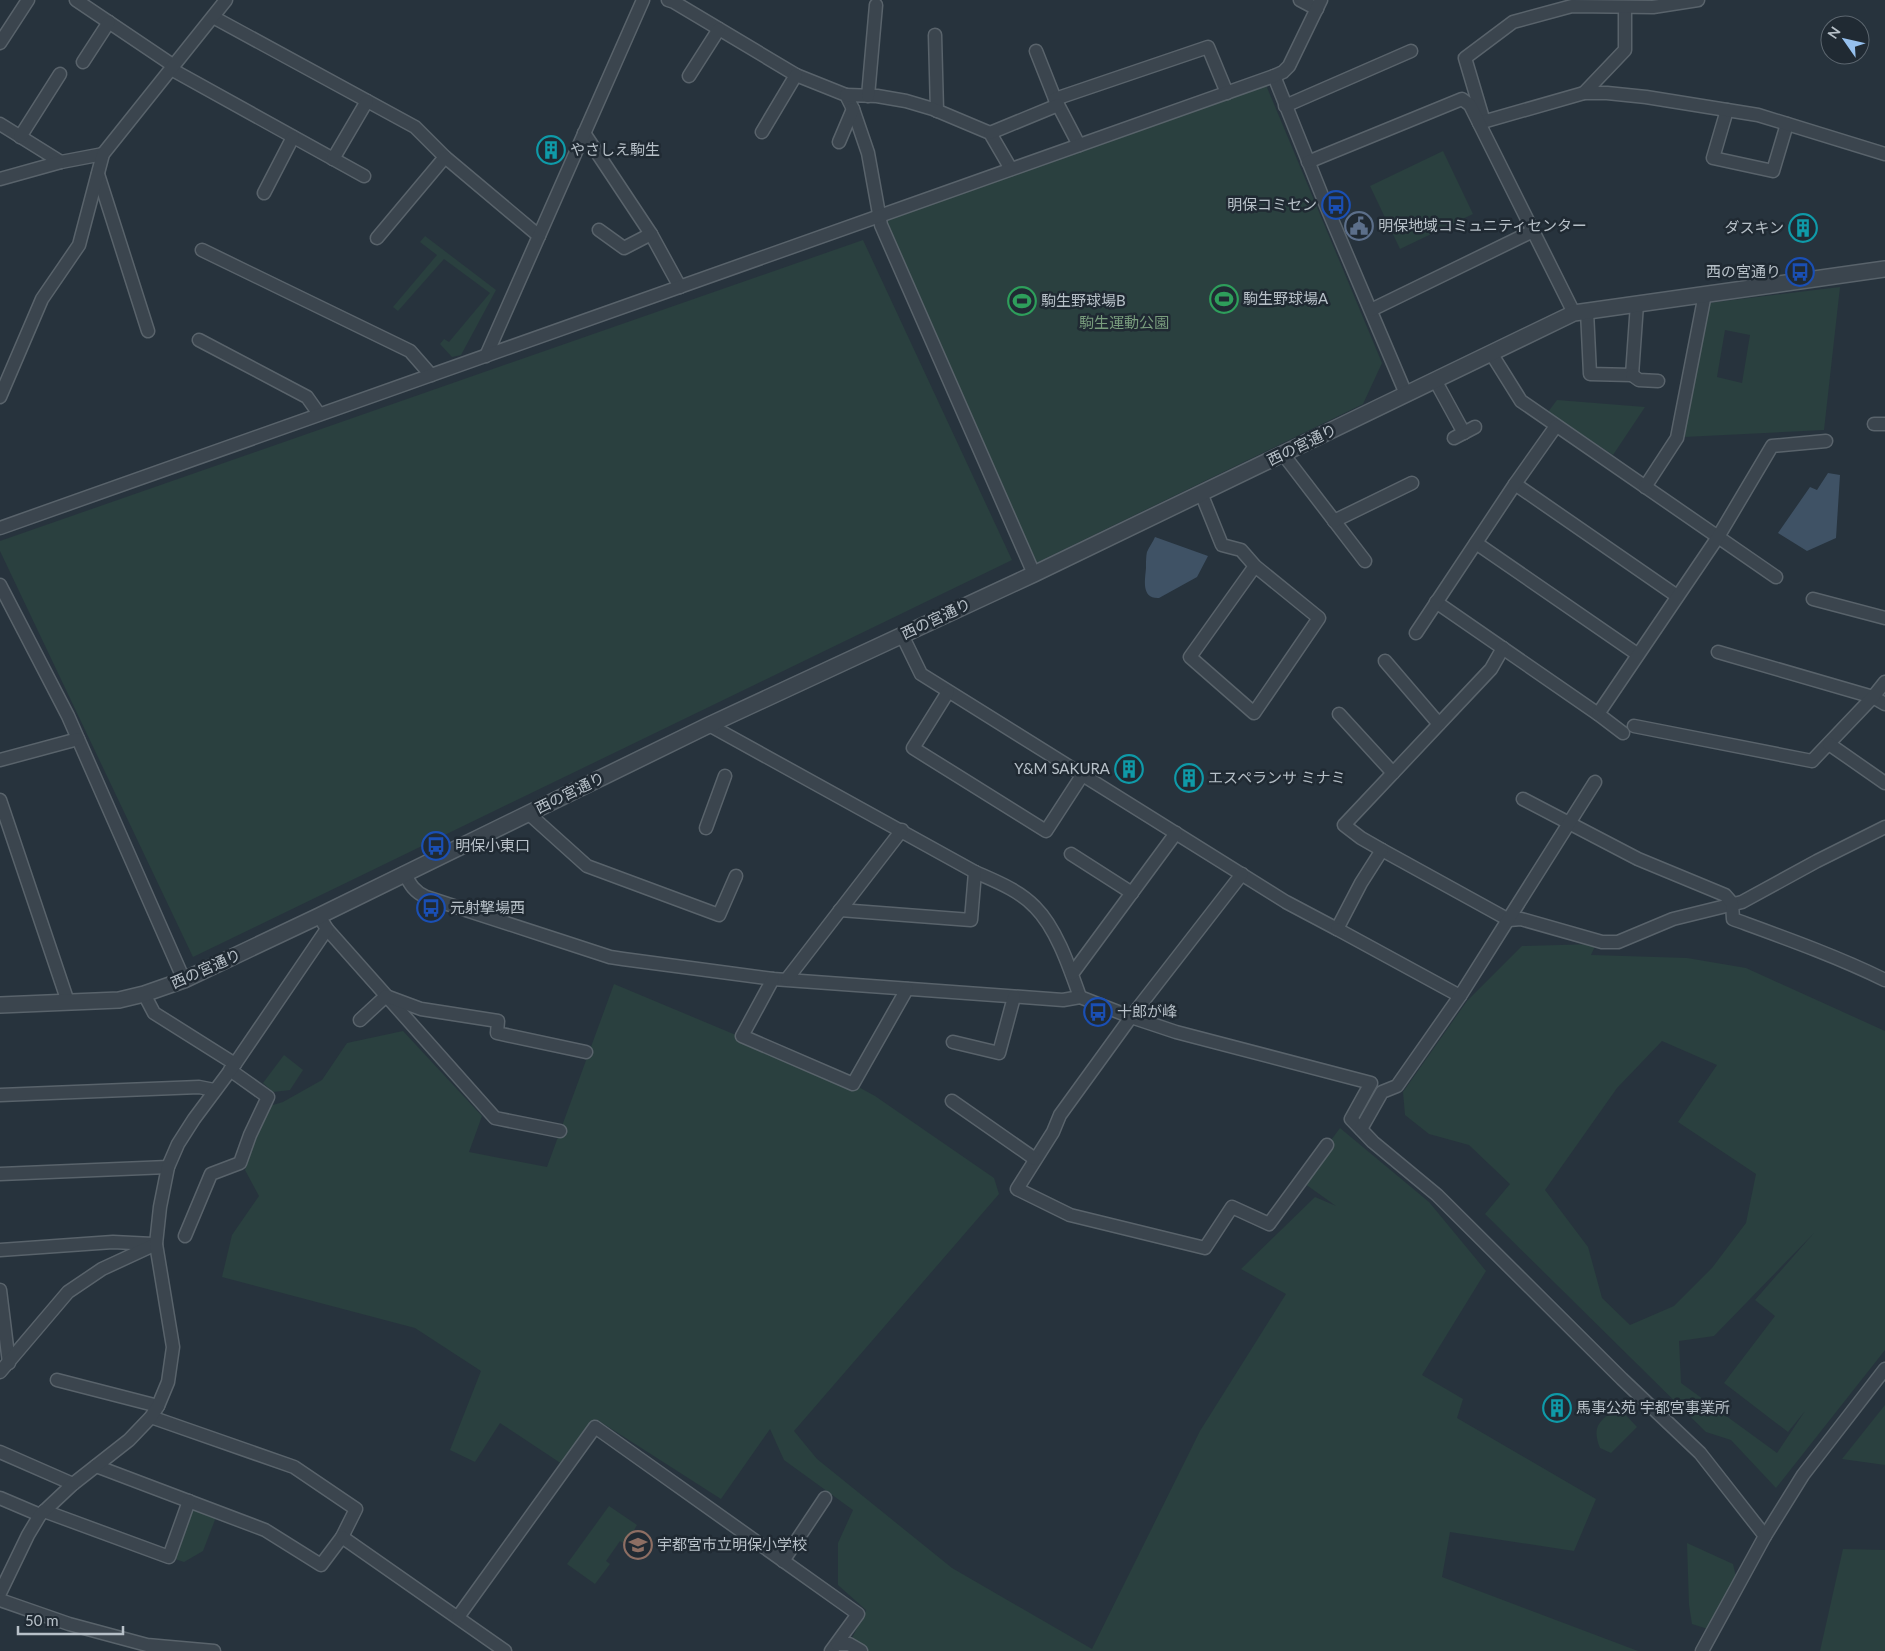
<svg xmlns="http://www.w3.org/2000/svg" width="1885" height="1651" font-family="Lato,'Noto Sans JP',sans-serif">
	<rect width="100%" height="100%" fill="#27333d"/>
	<g fill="#2a403f" fill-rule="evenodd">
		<path d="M 1266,85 L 1382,363 L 1363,404 L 1036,563 L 884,220 Z"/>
		<path d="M 1443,151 L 1473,214 L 1400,249 L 1370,186 Z"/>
		<path d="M 425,236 L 496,290 L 461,355 L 452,357 L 440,344 L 444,339 L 449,342 L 490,293 L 444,259 L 398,311 L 393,307 L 437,255 L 420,242 Z"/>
		<path d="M 863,240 L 1012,560 L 193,957 L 0,551 L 0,541 Z"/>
		<path d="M 1840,287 L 1824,430 L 1684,437 L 1708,303 ZM 1725,330 L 1750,335 L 1742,383 L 1717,377 Z"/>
		<path d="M 1557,400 L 1645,407 L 1613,455 L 1548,412 Z"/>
		<path d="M 1596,944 L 1591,955 L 1687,958 L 1746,968 L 1885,1031 L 1885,1350 L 1776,1488 L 1731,1440 L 1706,1432 L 1485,1214 L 1510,1184 L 1469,1145 L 1429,1134 L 1405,1115 L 1403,1092 L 1467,1001 L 1522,946 ZM 1662,1041 L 1717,1065 L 1678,1122 L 1756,1174 L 1746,1223 L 1712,1268 L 1674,1306 L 1630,1325 L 1602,1298 L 1588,1247 L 1545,1190 L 1617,1088 ZM 1814,1233 L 1755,1300 L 1775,1316 L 1724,1383 L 1788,1432 L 1805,1411 L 1777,1453 L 1681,1383 L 1679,1341 L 1714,1336 Z"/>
		<path d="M 614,984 L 853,1084 L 875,1096 L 994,1178 L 999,1194 L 794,1431 L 817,1459 L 952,1568 L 1092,1649 L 1200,1431 L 1286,1294 L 1241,1269 L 1315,1197 L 1336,1206 L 1301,1181 L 1340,1128 L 1429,1202 L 1486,1271 L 1422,1375 L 1463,1399 L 1457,1418 L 1596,1499 L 1574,1551 L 1450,1532 L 1442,1577 L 1638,1651 L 861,1651 L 849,1644 L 866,1610 L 838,1585 L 838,1543 L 853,1510 L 784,1460 L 770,1429 L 721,1499 L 596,1419 L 562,1464 L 500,1423 L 475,1462 L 450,1450 L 481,1371 L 415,1328 L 222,1277 L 232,1235 L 259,1196 L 245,1170 L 266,1107 L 283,1102 L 322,1080 L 347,1043 L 403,1031 L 482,1116 L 469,1152 L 547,1167 Z"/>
		<path d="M 284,1055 L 303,1070 L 290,1090 L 273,1092 L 263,1083 Z"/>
		<path d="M 1885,1405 L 1885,1465 L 1842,1459 Z"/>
		<path d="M 1617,1406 L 1637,1427 L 1611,1453 L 1600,1448 C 1591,1424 1601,1422 1617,1406 Z"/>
		<path d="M 189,1501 L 218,1512 L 203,1551 L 184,1562 L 169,1557 Z"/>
		<path d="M 609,1506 L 637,1525 L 633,1532 L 645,1540 L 637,1552 L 620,1541 L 606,1561 L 610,1564 L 595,1584 L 567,1564 Z"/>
		<path d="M 1687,1543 L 1733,1564 L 1736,1577 L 1708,1629 L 1692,1624 L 1689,1605 Z"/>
		<path d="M 1843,1549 L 1885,1550 L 1885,1651 L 1820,1651 Z"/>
	</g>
	<g fill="#3f5265">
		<path d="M 1828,473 L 1840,475 L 1836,538 L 1807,551 L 1778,533 L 1810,487 L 1817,490 Z"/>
		<path d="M 1155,537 L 1208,556 L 1197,577 L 1159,598 C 1141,599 1145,580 1146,568 C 1146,563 1146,556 1147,552 C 1149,547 1153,542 1155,537 Z"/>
	</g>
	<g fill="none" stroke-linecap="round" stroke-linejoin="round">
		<defs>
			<g id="minor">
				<path d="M 76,0 L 174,66"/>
				<path d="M 668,0 L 674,2 L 796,75 L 846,95 L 853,109 L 868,153 L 881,225 L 1034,574"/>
				<path d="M 1300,0 L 1317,9"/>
				<path d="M 213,17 L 415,127 L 445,157 L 539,236"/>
				<path d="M 935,35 L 937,111"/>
				<path d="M 0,43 L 28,0"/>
				<path d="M 1036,51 L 1055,99 L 1079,145"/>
				<path d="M 83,62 L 109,22"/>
				<path d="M 171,69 L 364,176"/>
				<path d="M 689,76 L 719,29"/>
				<path d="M 1274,76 L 1327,208 L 1406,394"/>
				<path d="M 1584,93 L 1625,50 L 1625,7"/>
				<path d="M 846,95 L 877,96 L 906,101 L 933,109 L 990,133 L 1011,169"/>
				<path d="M 868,96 L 876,5"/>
				<path d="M 1055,99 L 1208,47 L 1227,93"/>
				<path d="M 1285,106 L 1411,51"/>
				<path d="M 1727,110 L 1713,158 L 1773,171 L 1787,124"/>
				<path d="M 1482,115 L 1465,58 L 1513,22 L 1572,6 L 1653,7 L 1698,0"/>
				<path d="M 1479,123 L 1584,93 L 1607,93 L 1646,97 L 1758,115 L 1885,154"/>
				<path d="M 0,124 L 61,162"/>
				<path d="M 762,132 L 796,75"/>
				<path d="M 584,133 L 651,234 L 680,287"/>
				<path d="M 990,133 L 1058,105"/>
				<path d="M 20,137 L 60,74"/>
				<path d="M 839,142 L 853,109"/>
				<path d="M 333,159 L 367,101"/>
				<path d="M 1308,162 L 1462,99 L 1470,105 L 1574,313"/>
				<path d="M 98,174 L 148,331"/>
				<path d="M 0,179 L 61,162 L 103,154"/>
				<path d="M 264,193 L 293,137"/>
				<path d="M 599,230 L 624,248 L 651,234"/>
				<path d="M 377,238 L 445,157"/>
				<path d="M 202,250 L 410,351 L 431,375"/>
				<path d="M 1371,310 L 1533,231"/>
				<path d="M 1587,311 L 1590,374 L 1632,375 L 1637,304"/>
				<path d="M 199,340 L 307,397 L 319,414"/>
				<path d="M 1491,353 L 1521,401 L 1776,577"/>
				<path d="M 486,356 L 643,0"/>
				<path d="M 1632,375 L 1639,380 L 1658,381"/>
				<path d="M 1435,380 L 1464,433"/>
				<path d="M 0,397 L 42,299 L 79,245 L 103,154 L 226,0"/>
				<path d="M 1874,424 L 1885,424"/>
				<path d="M 1454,438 L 1475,427"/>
				<path d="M 1283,454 L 1365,561"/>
				<path d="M 1515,484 L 1677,596"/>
				<path d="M 1645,487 L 1677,438 L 1705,294"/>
				<path d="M 1201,493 L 1222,545 L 1241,550 L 1255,566 L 1190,657 L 1254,713 L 1319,618 L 1255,566"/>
				<path d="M 1334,521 L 1412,483"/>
				<path d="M 0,528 L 1274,76 L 1283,72 L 1289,66 L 1321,0"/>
				<path d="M 1476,543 L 1637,654"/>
				<path d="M 0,585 L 68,716 L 184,980"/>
				<path d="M 1813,599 L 1885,618"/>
				<path d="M 1436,602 L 1598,714 L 1623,733"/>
				<path d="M 1416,633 L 1515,484 L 1556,426"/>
				<path d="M 902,635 L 921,674 L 1286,902 L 1337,929 L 1361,883 L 1382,850 L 1509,920 L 1521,919 L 1602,942 L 1618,942 L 1673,919 L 1742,902 L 1817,861 L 1885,827"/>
				<path d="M 1718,652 L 1873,697 L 1885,704"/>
				<path d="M 1385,661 L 1439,724"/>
				<path d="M 948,692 L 913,748 L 1046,831 L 1083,774"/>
				<path d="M 1339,714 L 1393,773"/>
				<path d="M 1598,714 L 1718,537 L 1772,446 L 1826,441"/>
				<path d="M 709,725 L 975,872 C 995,881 1019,890 1035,907 C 1057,929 1070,969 1080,997"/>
				<path d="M 1634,726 L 1812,761 L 1873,697 L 1885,682"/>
				<path d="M 1829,744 L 1885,783"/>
				<path d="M 0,760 L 78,739"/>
				<path d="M 1523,799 L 1638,859 L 1725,895 L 1732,903 L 1733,919 C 1785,938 1836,956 1885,980"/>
				<path d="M 0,800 L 68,1002"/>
				<path d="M 528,813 L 587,866 L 719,915 L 736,876"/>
				<path d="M 706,828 L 725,776"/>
				<path d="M 1382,850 L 1361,838 L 1344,825 L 1491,669 L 1503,648"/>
				<path d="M 1071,854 L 1132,893"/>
				<path d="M 404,873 C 410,884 414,892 426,897 L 561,941 L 610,957 L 623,959 L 773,979 L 1063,1000 L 1080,997 L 1131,1017 L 1176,1032 L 1371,1083 L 1351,1119 L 1373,1142 L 1437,1195 L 1622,1379 L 1700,1453 L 1765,1536"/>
				<path d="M 1242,874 L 1131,1017 L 1060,1115 L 1053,1132 L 1017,1189 L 1070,1215 L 1205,1248 L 1232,1207 L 1269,1224 L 1327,1145"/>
				<path d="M 840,910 L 971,920 L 975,872"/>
				<path d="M 327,929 L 495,1118 L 560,1131"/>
				<path d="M 1337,929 L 1460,996"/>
				<path d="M 1072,974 L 1176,833"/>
				<path d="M 773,979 L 742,1036 L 853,1084 L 907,989"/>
				<path d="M 787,979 L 902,830"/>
				<path d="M 144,994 L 154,1013 L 235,1064"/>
				<path d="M 360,1020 L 386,996 L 421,1009 L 498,1021 L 497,1033 L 586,1052"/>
				<path d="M 953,1042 L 999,1053 L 1014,997"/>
				<path d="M 0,1095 L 199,1087 L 214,1090"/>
				<path d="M 952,1101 L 1035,1159"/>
				<path d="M 1361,1129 L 1382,1092 L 1397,1086 L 1460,996 L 1595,782"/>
				<path d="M 0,1174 L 168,1167"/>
				<path d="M 185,1236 L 211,1174 L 240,1163 L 250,1135 L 268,1097 L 230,1070"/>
				<path d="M 0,1250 L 113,1242 L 153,1244"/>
				<path d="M 0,1290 L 9,1363"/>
				<path d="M 0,1372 L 68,1292 L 102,1269 L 156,1244"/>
				<path d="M 57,1380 L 158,1406"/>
				<path d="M 0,1452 L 73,1484"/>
				<path d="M 96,1466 L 265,1530 L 321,1565 L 342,1537 L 356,1509 L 294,1467 L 151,1417"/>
				<path d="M 0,1498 L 40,1515"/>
				<path d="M 44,1511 L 169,1557 L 189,1501"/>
				<path d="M 342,1537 L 505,1651"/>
				<path d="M 783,1561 L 825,1498"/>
				<path d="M 0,1593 L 28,1535 L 40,1515 L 73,1484 L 129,1440 L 151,1417 L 158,1406 L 168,1382 L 173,1347 L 156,1244 L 160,1207 L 168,1167 L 178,1144 L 194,1119 L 235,1064 L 327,929 L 319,916"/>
				<path d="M 0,1600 L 69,1624 L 147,1645 L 214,1651"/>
				<path d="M 458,1617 L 595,1427 L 858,1614 L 831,1651"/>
				<path d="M 837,1644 L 849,1644 L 861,1651"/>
				<path d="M 1702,1651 L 1765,1536 L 1803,1475 L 1885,1369"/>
			</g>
			<path id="tertiary" d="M 0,1005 L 119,1000 L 144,994 L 184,980 L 319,916 L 709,725 L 1034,574 L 1574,313 L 1885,269"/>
		</defs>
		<use href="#minor" stroke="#59636b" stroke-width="15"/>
		<use href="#tertiary" stroke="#59636b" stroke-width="18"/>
		<use href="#minor" stroke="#3b454e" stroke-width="12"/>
		<use href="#tertiary" stroke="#3b454e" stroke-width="15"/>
	</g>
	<defs>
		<symbol id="building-ring" viewBox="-11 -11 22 22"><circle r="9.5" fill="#202a33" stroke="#0f9aa8" stroke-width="1.5"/><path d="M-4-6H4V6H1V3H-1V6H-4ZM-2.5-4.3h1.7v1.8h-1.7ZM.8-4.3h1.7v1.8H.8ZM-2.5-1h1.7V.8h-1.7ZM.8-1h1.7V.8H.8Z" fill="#0f9aa8"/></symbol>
		<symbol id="bus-ring" viewBox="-11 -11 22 22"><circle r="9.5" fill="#202a33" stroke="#1a4fb4" stroke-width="1.5"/><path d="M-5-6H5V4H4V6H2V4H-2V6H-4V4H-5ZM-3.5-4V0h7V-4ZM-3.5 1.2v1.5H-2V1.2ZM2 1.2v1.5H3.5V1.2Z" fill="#1a4fb4"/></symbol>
		<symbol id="civic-ring" viewBox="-11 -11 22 22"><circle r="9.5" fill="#202a33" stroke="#5c6f8a" stroke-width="1.5"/><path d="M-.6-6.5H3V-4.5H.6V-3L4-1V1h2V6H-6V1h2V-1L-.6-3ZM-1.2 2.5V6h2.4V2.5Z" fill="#5c6f8a"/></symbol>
		<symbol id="stadium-ring" viewBox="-11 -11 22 22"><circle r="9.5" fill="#202a33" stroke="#2e9e5b" stroke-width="1.5"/><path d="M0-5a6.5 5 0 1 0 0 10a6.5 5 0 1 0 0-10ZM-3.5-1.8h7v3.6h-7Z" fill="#2e9e5b"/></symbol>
		<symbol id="school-ring" viewBox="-11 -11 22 22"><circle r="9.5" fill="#202a33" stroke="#8d6e63" stroke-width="1.5"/><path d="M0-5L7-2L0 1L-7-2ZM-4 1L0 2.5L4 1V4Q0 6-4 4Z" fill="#8d6e63"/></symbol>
	</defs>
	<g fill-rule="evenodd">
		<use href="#building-ring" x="535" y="134" width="32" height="32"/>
		<use href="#bus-ring" x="1320" y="189" width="32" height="32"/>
		<use href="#civic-ring" x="1343" y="210" width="32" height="32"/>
		<use href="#building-ring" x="1787" y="212" width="32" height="32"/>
		<use href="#bus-ring" x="1784" y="256" width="32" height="32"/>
		<use href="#stadium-ring" x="1208" y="283" width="32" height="32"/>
		<use href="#stadium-ring" x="1006" y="285" width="32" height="32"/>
		<use href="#building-ring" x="1113" y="753" width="32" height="32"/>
		<use href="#building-ring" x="1173" y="762" width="32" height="32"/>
		<use href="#bus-ring" x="420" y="830" width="32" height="32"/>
		<use href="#bus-ring" x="415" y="892" width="32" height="32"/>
		<use href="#bus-ring" x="1082" y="996" width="32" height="32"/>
		<use href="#building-ring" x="1541" y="1392" width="32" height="32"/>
		<use href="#school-ring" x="622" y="1529" width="32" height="32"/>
	</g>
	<g text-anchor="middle" stroke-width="5" stroke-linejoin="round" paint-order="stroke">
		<g font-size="15" fill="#b7c0c8" stroke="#202a33" text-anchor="start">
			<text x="570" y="155">やさしえ駒生</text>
			<text x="1317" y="210" text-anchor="end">明保コミセン</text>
			<text x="1378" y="231">明保地域コミュニティセンター</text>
			<text x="1784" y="233" text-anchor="end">ダスキン</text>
			<text x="1781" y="277" text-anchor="end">西の宮通り</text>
			<text x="1243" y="304">駒生野球場A</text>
			<text x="1041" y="306">駒生野球場B</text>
			<text x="1110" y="774" text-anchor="end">Y&amp;M SAKURA</text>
			<text x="1208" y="783">エスペランサ ミナミ</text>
			<text x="455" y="851">明保小東口</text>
			<text x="450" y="913">元射撃場西</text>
			<text x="1117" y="1017">十郎が峰</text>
			<text x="1576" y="1413">馬事公苑 宇都宮事業所</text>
			<text x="657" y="1550">宇都宮市立明保小学校</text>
		</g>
		<g font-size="15" fill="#789c7d" stroke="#202a33">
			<text x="1124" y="328">駒生運動公園</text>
		</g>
		<g font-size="15" fill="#b7c0c8" stroke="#202a33">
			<text transform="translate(1302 445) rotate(-26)" y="5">西の宮通り</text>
			<text transform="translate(936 619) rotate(-25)" y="5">西の宮通り</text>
			<text transform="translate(570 793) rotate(-26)" y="5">西の宮通り</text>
			<text transform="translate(206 969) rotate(-24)" y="5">西の宮通り</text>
		</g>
	</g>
	<g transform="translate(1845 40) rotate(304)"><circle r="24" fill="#202a33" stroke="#5c666f"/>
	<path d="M0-4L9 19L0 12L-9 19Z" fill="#96c1ef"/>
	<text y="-8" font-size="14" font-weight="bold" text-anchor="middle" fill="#b7c0c8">N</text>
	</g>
	<path d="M18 1626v8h105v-8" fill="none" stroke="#b7c0c8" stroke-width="2.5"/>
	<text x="25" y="1626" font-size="15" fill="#b7c0c8" stroke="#202a33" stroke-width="4" paint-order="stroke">50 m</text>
</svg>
